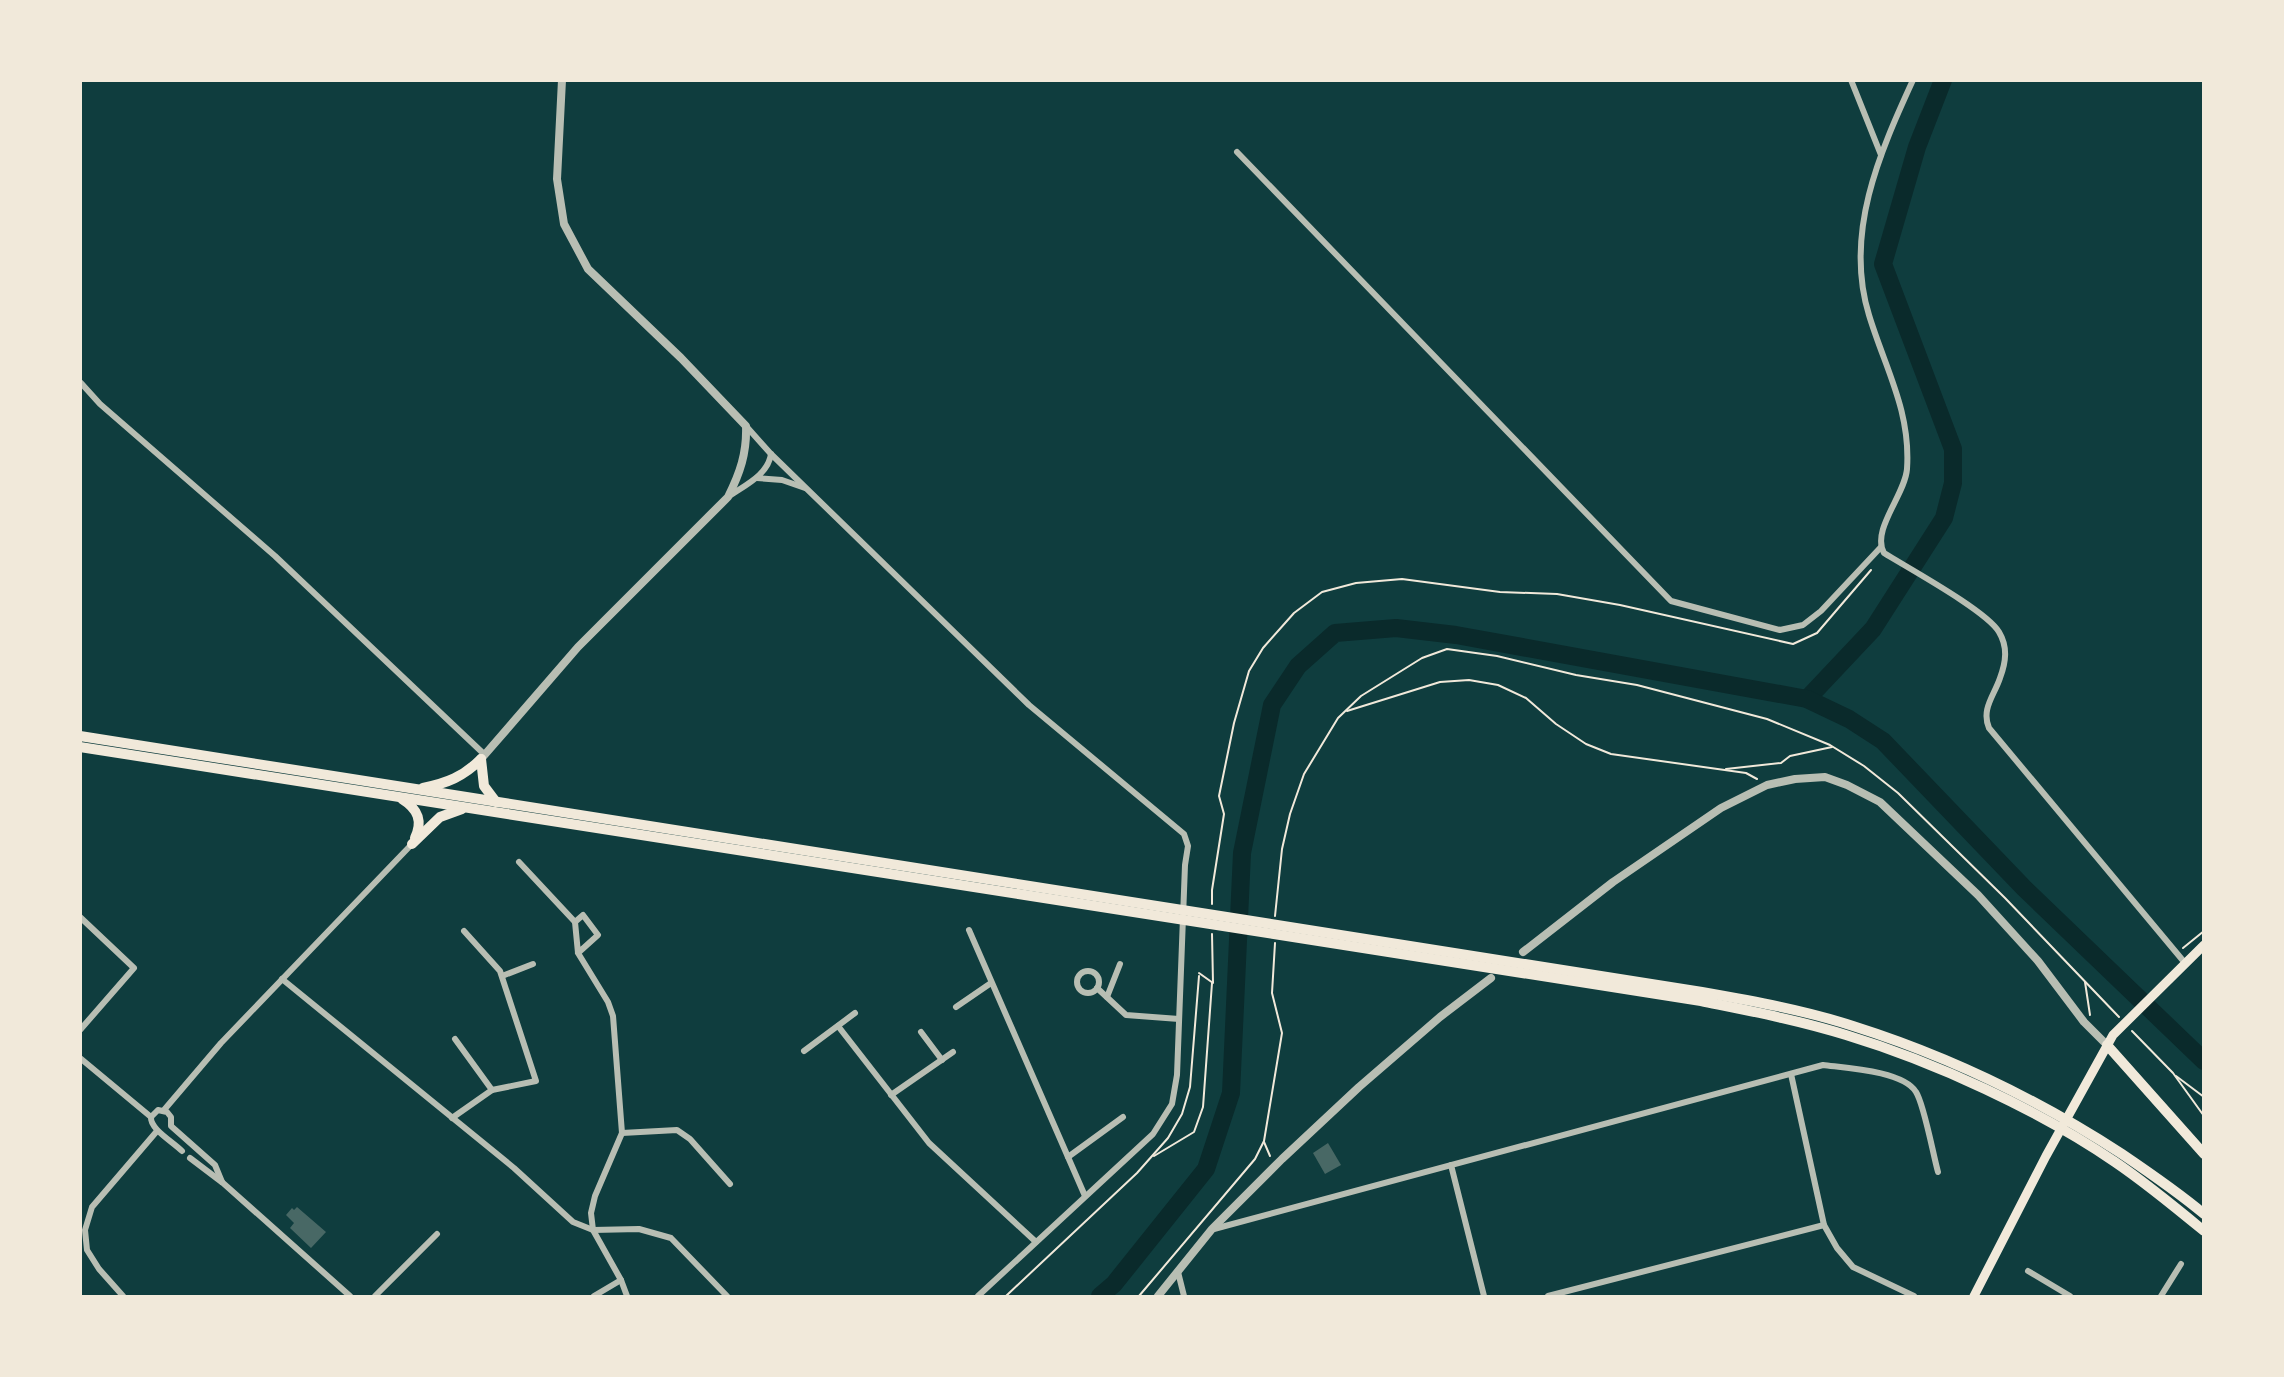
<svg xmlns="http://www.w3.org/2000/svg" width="2284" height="1377" font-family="'Varela Round',sans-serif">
	<rect width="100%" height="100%" fill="#0f3d3e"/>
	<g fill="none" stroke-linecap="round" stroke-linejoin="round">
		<g stroke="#0a2a2b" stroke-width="18">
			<path d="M 1807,699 L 1873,629 L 1944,518 L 1953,483 L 1953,449 L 1883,264 L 1917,147 L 1943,80"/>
			<path d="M 1100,1296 L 1114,1284 L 1206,1169 L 1231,1093 L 1242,853 L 1272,705 L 1298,666 L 1335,633 L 1396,628 L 1456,635 L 1807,699 L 1849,719 L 1883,741 L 2024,888 L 2204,1061"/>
		</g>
	</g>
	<g fill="#486865">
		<path d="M 1328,1143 L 1341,1165 L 1325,1174 L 1313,1153 Z"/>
		<path d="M 297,1207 L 326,1232 L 311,1248 L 290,1228 L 294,1223 L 286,1215 L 292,1208 L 294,1210 Z"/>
	</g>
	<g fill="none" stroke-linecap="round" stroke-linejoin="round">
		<g stroke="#f1e9da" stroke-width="2">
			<path d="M 1347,711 L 1440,682 L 1469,680 L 1498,685 L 1526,698 L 1556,724 L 1586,744 L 1611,754 L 1746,773 L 1757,779"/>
			<path d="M 1726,769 L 1781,763 L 1790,756 L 1832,747"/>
			<path d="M 1212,904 L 1212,890 L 1224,814 L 1219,796 L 1234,723 L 1249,671 L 1263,648 L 1294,613 L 1322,592 L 1356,583 L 1402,579 L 1500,592 L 1557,594 L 1620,605 L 1793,644 L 1817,633 L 1871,570"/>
			<path d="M 1275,916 L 1282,849 L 1290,814 L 1304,774 L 1338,718 L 1361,696 L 1422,658 L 1447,649 L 1497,656 L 1576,675 L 1637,685 L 1767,719 L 1830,745 L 1864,766 L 1898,793 L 2005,898 L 2119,1017"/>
			<path d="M 2183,948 L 2204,931"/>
			<path d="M 1199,973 L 1213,983 L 1212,934"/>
			<path d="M 2085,982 L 2090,1015"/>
			<path d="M 2132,1031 L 2173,1073 L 2204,1116"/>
			<path d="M 2176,1076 L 2204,1097"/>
			<path d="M 1264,1142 L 1270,1156"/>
			<path d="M 1154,1156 L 1194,1132 L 1203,1107 L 1212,983"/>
			<path d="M 1006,1296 L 1137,1173 L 1168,1138 L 1182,1114 L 1190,1087 L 1199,976"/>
			<path d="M 1139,1296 L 1255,1159 L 1264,1141 L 1282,1033 L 1272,993 L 1275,943"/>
		</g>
		<g stroke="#b8beb3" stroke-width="6">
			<path d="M 1851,80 L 1881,155"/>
			<path d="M 1913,80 C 1879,154 1844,234 1869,315 C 1885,368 1911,411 1907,469 C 1905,495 1871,530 1884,553 C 1908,568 1987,611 1999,632 C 2008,647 2006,662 2000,678 C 1994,696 1981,709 1989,728 L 2185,963"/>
			<path d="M 1237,152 L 1671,601 L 1780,630 L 1803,625 L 1821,611 L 1881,547"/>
			<path d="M 81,383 L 100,404 L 275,556 L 485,755"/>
			<path d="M 746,426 L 771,454 L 1029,705 L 1184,834 L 1188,846 L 1185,865 L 1177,1075 L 1172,1104 L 1153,1134 L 978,1296"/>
			<path d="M 757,478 L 782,480 L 805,488"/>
			<path d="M 728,497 C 745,485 768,475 771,454"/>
			<path d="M 519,862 L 575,922"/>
			<path d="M 80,917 L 134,968 L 80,1030"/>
			<path d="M 969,930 L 1085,1196"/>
			<path d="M 578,953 L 598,935 L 583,915 L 575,922 L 578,953 L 608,1002 L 613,1016 L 622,1133 L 595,1196 L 591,1213 L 593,1230 L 621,1280 L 627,1296"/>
			<circle cx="1088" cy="982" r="11"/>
			<path d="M 502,976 L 533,964"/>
			<path d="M 282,979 L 514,1168 L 573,1222 L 593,1230 L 639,1229 L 671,1238 L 727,1296"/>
			<path d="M 1097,988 L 1126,1015 L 1179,1019"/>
			<path d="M 1107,997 L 1120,964"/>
			<path d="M 956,1007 L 991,983"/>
			<path d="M 838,1026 L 929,1143 L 1036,1242"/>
			<path d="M 921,1032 L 942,1060"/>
			<path d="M 455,1039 L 492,1090"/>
			<path d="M 804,1051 L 855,1013"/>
			<path d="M 80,1058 L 151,1117 C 150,1129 172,1141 182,1151"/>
			<path d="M 1791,1074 L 1824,1225 L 1837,1248 L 1853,1267 L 1914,1296"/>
			<path d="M 891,1095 L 953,1052"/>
			<path d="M 164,1110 L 221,1043 L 412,844"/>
			<path d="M 151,1117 L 158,1110 L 167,1112 L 171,1117 L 171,1126 L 215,1165 L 222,1182"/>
			<path d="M 452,1118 L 492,1090 L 536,1081 L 500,971 L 464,931"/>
			<path d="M 622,1133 L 677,1130 L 690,1139 L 730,1184"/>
			<path d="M 1068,1157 L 1123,1117"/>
			<path d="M 190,1158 L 223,1183 L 350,1296"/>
			<path d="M 1451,1165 L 1484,1296"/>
			<path d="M 1214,1229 L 1823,1065 C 1846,1068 1903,1071 1916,1092 C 1924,1104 1933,1154 1938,1172"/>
			<path d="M 2028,1271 L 2070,1296"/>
			<path d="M 1178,1272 L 1184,1296"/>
			<path d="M 123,1296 L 99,1269 L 87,1250 L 85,1230 L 92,1207 L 157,1131"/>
			<path d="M 375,1296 L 437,1234"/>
			<path d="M 594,1296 L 621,1280"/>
			<path d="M 1548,1296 L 1824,1225"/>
			<path d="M 2161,1296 L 2181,1264"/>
		</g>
		<g stroke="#b8beb3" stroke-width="8">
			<path d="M 481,759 L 578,647 L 728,497 C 740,473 747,453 746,426 L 681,358 L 588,269 L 564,224 L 557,179 L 562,80"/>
			<path d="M 1523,952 L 1613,882 L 1721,808 L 1767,785 L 1795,779 L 1825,777 L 1847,785 L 1880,802 L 1978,895 L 2038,961 L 2084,1022 L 2107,1045"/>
			<path d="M 1158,1296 L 1212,1229 L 1282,1159 L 1359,1087 L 1440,1017 L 1491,978"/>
		</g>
		<path stroke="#f1e9da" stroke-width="9" d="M 1974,1296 L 2046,1156 L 2113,1035 L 2204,945"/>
		<g stroke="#f1e9da" stroke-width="10">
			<path d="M 80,736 L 1702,992 C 1753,1001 1804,1010 1853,1026 C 1948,1056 2039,1100 2122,1154 C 2150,1173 2178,1192 2204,1214"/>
			<path d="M 80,747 L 1701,1001 C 1750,1011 1798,1020 1846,1035 C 1935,1062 2039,1110 2115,1162 C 2146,1183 2175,1207 2204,1231"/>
			<path d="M 481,759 L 484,786 L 496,802"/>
			<path d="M 423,788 C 447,783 463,777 481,759"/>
			<path d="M 402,799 C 418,809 423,821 415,838"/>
			<path d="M 412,844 L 440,817 L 462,809"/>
			<path d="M 2107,1045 L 2204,1154"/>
		</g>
	</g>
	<rect width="2284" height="1377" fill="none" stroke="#f1e9da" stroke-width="164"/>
</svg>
